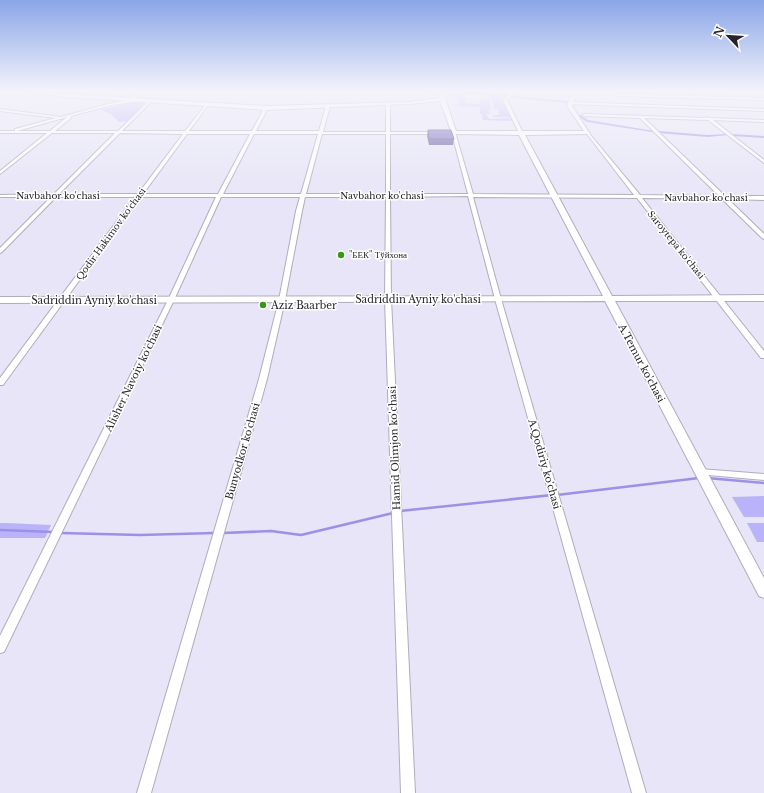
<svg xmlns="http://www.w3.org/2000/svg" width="764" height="793" font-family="'Libre Baskerville',serif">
	<rect width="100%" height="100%" fill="#e7e5f7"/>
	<g fill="#bbb3f9">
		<path d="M 487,91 L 496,91 L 498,95 L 493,95 L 499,96 L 511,117 L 493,117 L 493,115 L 499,115 L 498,109 L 494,109 L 491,97 L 483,98 L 481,96 Z"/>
		<path d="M 457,92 L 465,92 L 470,96 L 463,96 L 463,98 L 466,98 L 465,103 L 480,104 L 480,99 L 489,99 L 491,109 L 489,110 L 490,114 L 485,114 L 490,119 L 512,118 L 513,121 L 483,120 L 482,114 L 480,114 L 480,107 L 452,106 L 458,105 L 459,98 L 446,97 Z"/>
		<path d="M 131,103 L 145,103 L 129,121 L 119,122 L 111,114 L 100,110 Z"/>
		<path d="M 764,496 L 764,517 L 744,517 L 732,497 Z"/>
		<path d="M 0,523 L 7,523 L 51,525 L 45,538 L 0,538 Z"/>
		<path d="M 747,523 L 764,523 L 764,542 L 757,542 Z"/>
	</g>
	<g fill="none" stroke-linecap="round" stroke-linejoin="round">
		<g stroke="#9d90e8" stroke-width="2.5">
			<path d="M 707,478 L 764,483"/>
			<path d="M 557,495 L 699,478"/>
			<path d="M 400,511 L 552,495"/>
			<path d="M 0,530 L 54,532"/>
			<path d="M 61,533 L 140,535 L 214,533"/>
			<path d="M 223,533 L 271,531 L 301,535 L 393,513"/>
		</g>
		<g fill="#9d90e8" fill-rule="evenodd">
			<path d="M 461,91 L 567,101 L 569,102 L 567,103 L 462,93 L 460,92 Z"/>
			<path d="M 570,103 L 572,103 L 579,115 L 577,115 Z"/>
			<path d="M 579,115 L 581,115 L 588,120 L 654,131 L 652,132 L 587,122 L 579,117 Z"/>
			<path d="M 659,131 L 708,135 L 726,134 L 728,135 L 708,137 L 658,133 Z"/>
			<path d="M 731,134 L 764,136 L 764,138 L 732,136 Z"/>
		</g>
		<defs>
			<g id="street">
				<path d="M 140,91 L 145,91 L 132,100 L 136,99 L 137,101 L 108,106 L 71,116 L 71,118 L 55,131 L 118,131 L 150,100 L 151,102 L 122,131 L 185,131 L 207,103 L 209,104 L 189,131 L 252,131 L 264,108 L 266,107 L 268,108 L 256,131 L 319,131 L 326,106 L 328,105 L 330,106 L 323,132 L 386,132 L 386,104 L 388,103 L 390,104 L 390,132 L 455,132 L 473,194 L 634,195 L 587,134 L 588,132 L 640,195 L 719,196 L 640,118 L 584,116 L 582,115 L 584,114 L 705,118 L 707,117 L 709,118 L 764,120 L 764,122 L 713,120 L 764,160 L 764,163 L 708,120 L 644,118 L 725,196 L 764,196 L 764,200 L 728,199 L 764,234 L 764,239 L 762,238 L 722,199 L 642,198 L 764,351 L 764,358 L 761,358 L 637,198 L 473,197 L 501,299 L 646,793 L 632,793 L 495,299 L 468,196 L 390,197 L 391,299 L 415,793 L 401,793 L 385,299 L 386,197 L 305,197 L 302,211 L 285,300 L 267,379 L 151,793 L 137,793 L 259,379 L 279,300 L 296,211 L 300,197 L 221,197 L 174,300 L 4,652 L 0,653 L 0,636 L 168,300 L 216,197 L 140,197 L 3,385 L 0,385 L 0,378 L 135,197 L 56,197 L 2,252 L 0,253 L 0,248 L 51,197 L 0,197 L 0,195 L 54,194 L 115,133 L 52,133 L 0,174 L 0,171 L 47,133 L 0,133 L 0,131 L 15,131 L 15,129 L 56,118 L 0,111 L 0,109 L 61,117 L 108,104 L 128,100 ZM 67,117 L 50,131 L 17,131 ZM 120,133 L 183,134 L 138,194 L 59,194 ZM 187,134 L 250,134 L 218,194 L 143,194 ZM 254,134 L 318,134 L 301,194 L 223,194 ZM 322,134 L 386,134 L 386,194 L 306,194 ZM 390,134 L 452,134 L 468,194 L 390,194 Z"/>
				<path d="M 512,91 L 516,91 L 507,100 L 523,133 L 521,134 L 519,133 L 503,100 Z"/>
				<path d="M 619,94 L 764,98 L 764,100 L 618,96 Z"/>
				<path d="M 569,102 L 764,109 L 764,111 L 568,104 Z"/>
				<path d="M 700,469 L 764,474 L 764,480 L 697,474 L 695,472 L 697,470 Z"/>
			</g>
			<path id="secondary" d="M 19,91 L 266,106 L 409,102 L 440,98 L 440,96 L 431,92 L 402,91 L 437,91 L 444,95 L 456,131 L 584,131 L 567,106 L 570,98 L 577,91 L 582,91 L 574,100 L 572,106 L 590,134 L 525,135 L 612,296 L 764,295 L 764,301 L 615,301 L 764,578 L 764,598 L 759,596 L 605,301 L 0,303 L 0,297 L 603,296 L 519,135 L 452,134 L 440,101 L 409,104 L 266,110 L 67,97 Z"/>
		</defs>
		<use href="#street" stroke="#aeadbd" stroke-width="2"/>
		<use href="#secondary" stroke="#aeadbd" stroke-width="2"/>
		<use href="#street" fill="#fff" fill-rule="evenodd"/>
		<use href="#secondary" fill="#fff" fill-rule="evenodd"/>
	</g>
	<path fill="#64589f" d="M 428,130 L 454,139 L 453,145 L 429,145 L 427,136 Z"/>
	<path fill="#7466b9" stroke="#514782" d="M 428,130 L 451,130 L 454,139 L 429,139 Z"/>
	<linearGradient id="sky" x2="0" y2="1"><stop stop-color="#8aa6e8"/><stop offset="0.45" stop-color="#f4f3fb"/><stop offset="1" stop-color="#f4f3fb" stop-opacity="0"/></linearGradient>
	<rect width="764" height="202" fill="url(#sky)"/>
	<g fill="#399716" stroke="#fff" stroke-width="1.5">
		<circle cx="341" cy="255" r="4"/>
		<circle cx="263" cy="305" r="4"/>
	</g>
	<g text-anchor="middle" stroke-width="3" stroke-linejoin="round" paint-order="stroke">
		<g font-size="9" fill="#24242a" stroke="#fff">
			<text x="58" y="199">Navbahor ko'chasi</text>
			<text x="382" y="199">Navbahor ko'chasi</text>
			<text x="706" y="201">Navbahor ko'chasi</text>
			<text transform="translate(111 234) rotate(-54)" y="3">Qodir Hakimov ko'chasi</text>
			<text transform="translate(676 245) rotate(51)" y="3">Saroytepa ko'chasi</text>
		</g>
		<g font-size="9" fill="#24242a" stroke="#fff" text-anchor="start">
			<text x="349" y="258">"БЕК" Тўйхона</text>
		</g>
		<g font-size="10" fill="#24242a" stroke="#fff">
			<text x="418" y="303">Sadriddin Ayniy ko'chasi</text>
			<text x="94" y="304">Sadriddin Ayniy ko'chasi</text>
			<text transform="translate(642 363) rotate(62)" y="4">A.Temur ko'chasi</text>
			<text transform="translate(133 378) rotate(-64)" y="4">Alisher Navoiy ko'chasi</text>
			<text transform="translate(394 448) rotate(-92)" y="4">Hamid Olimjon ko'chasi</text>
			<text transform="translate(242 451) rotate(-74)" y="4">Bunyodkor ko'chasi</text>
			<text transform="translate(545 464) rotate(74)" y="4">A.Qodiriy ko'chasi</text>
		</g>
		<g font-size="10" fill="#24242a" stroke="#fff" text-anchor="start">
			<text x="271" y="309">Aziz Baarber</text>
		</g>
	</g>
	<g transform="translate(728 36) rotate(295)" stroke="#ffffff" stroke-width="3" paint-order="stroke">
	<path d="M0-3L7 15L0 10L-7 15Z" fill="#24242a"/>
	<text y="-6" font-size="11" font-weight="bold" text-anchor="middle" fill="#24242a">N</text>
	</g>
</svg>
